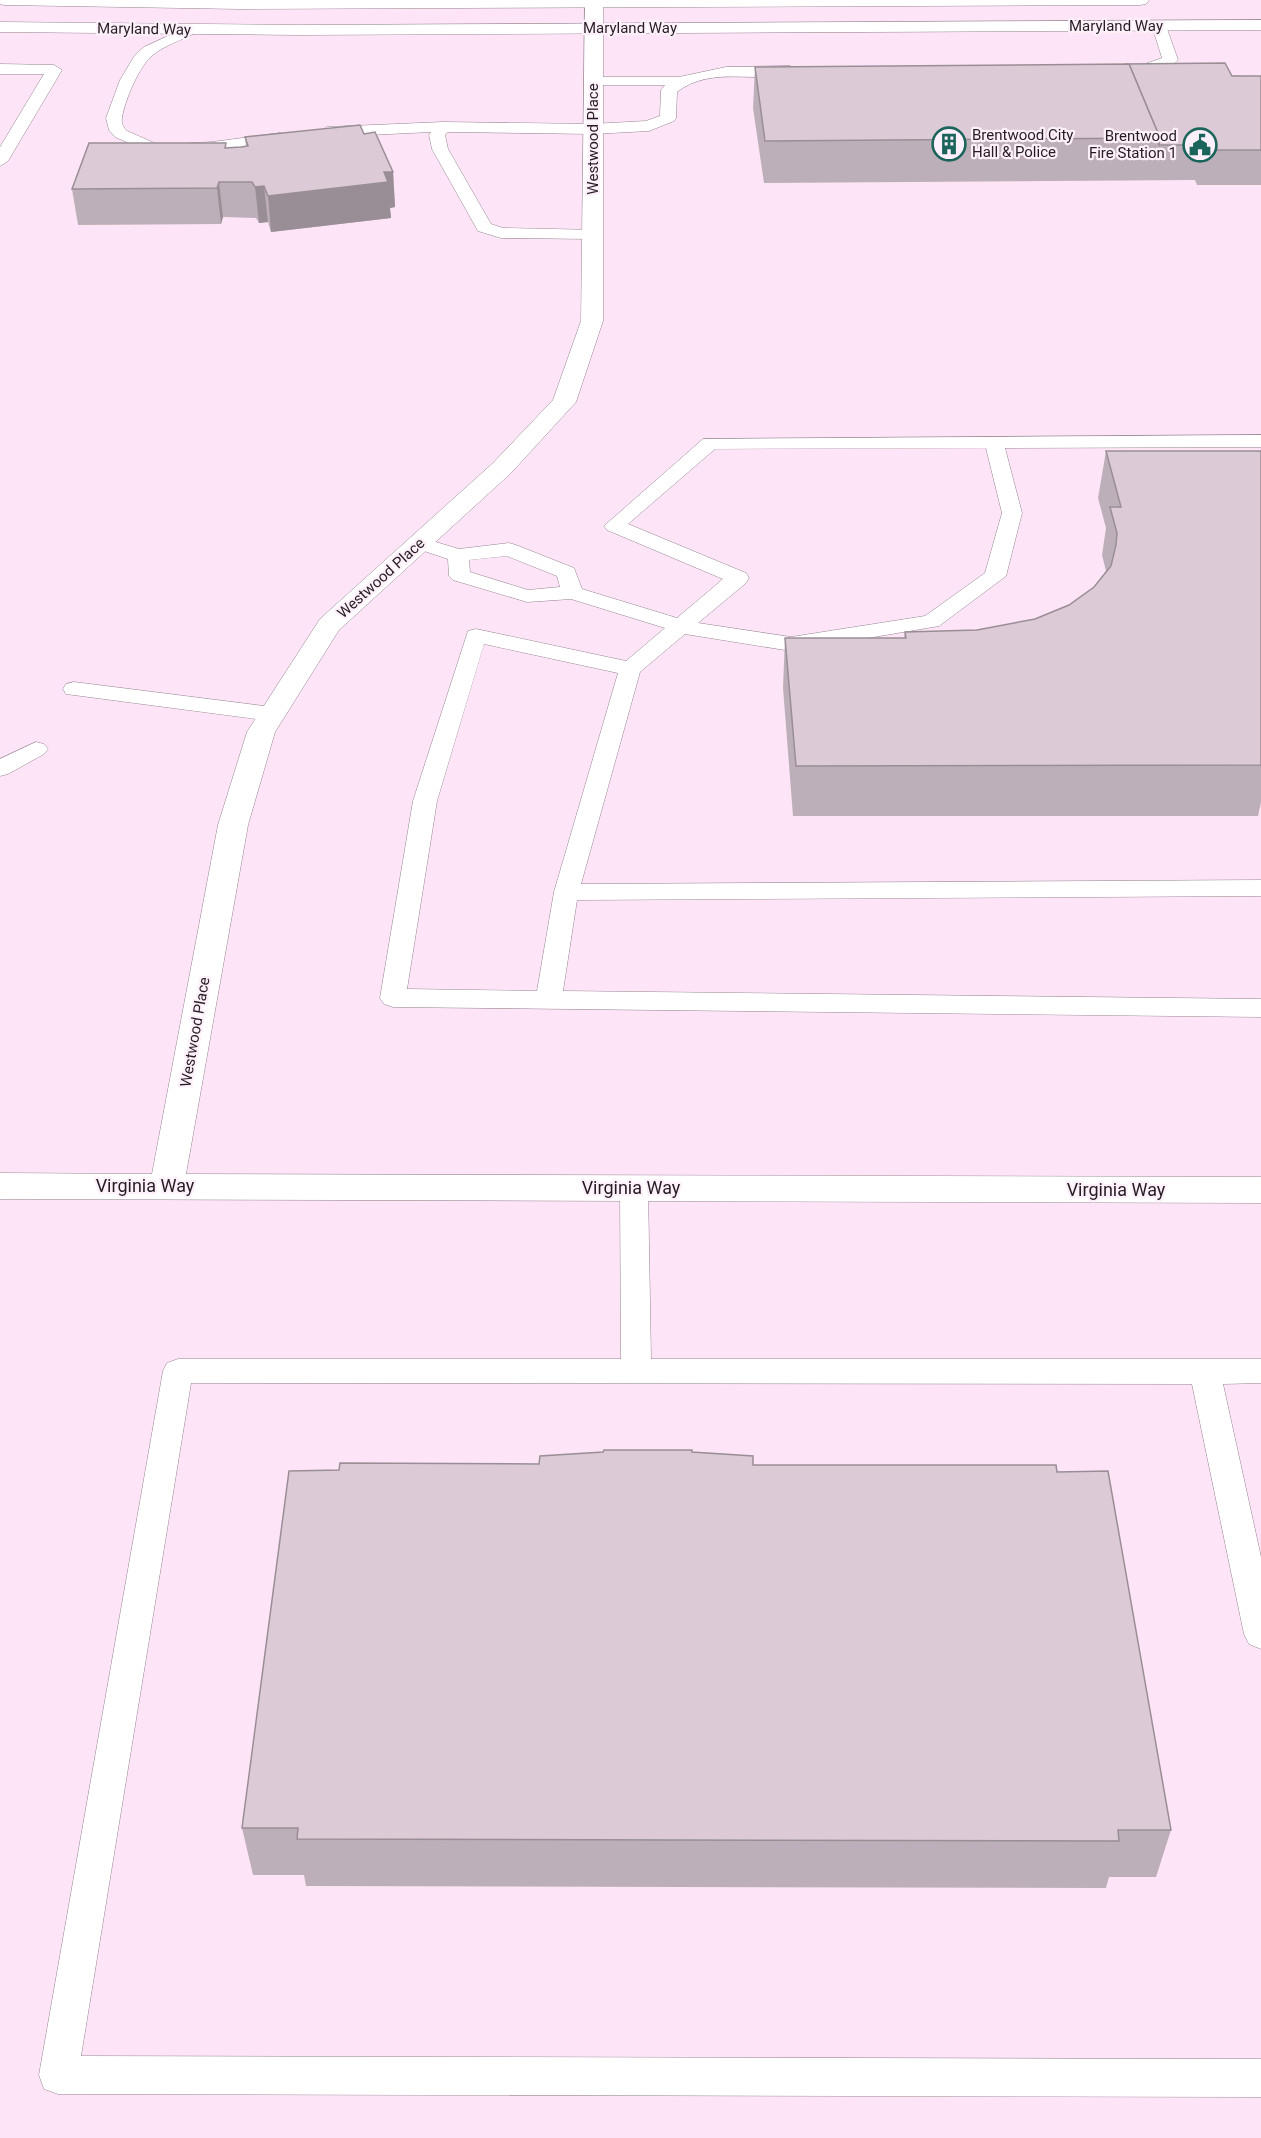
<svg xmlns="http://www.w3.org/2000/svg" width="1261" height="2138" font-family="Roboto,sans-serif">
	<rect width="100%" height="100%" fill="#fef0fa"/>
	<rect fill="#fde5f7" x="0" y="0" width="1261" height="2138"/>
	<g fill="none" stroke-linecap="round" stroke-linejoin="round">
		<defs>
			<g id="service">
				<path d="M 1159,22 L 1166,26 L 1178,60 L 1175,63 L 1147,74 L 1120,72 L 1117,69 L 1120,66 L 1145,64 L 1162,58 L 1152,26 Z"/>
				<path d="M 190,26 L 195,27 L 197,30 L 195,33 C 182,40 165,45 153,55 C 140,64 124,102 122,118 C 121,123 123,127 127,131 L 159,145 L 212,142 L 280,133 L 286,135 L 288,138 L 286,141 L 212,152 L 157,155 L 115,137 L 109,130 L 106,118 L 120,80 L 135,55 L 144,47 Z"/>
				<path d="M 0,64 L 54,65 L 62,70 L 8,161 L 0,166 L 0,147 L 44,74 L 0,74 Z"/>
				<path d="M 790,66 L 795,68 L 798,71 L 795,74 C 756,84 712,65 677,92 L 676,118 L 674,121 L 649,131 L 592,134 L 448,132 L 445,135 L 448,149 L 491,224 L 503,228 L 599,230 L 602,234 L 599,238 L 593,239 L 501,238 L 478,231 L 432,149 L 429,135 L 431,132 L 327,137 L 319,132 L 327,127 L 443,122 L 592,124 L 646,121 L 660,116 L 661,90 L 665,85 L 593,85 L 588,83 L 585,80 L 588,77 L 679,77 L 726,67 Z"/>
				<path d="M 1261,435 L 1261,447 L 1005,448 L 1022,513 L 1006,576 L 939,626 L 791,651 L 685,634 L 640,672 L 581,884 L 1261,880 L 1261,896 L 577,900 L 563,991 L 1261,999 L 1261,1017 L 393,1007 L 384,1004 L 380,998 L 413,801 L 468,631 L 476,629 L 626,661 L 665,628 L 571,599 L 527,602 L 453,580 L 449,576 L 448,559 L 412,547 L 409,543 L 412,539 L 419,537 L 459,549 L 509,543 L 516,545 L 574,568 L 582,589 L 677,618 L 723,579 L 607,530 L 604,526 L 703,439 ZM 986,448 L 1002,513 L 985,573 L 925,616 L 791,637 L 698,623 L 746,583 L 749,578 L 746,573 L 628,524 L 715,449 ZM 507,556 L 557,576 L 560,587 L 528,590 L 470,572 L 469,560 ZM 484,644 L 618,673 L 554,892 L 537,991 L 407,989 L 437,801 Z"/>
				<path d="M 74,682 L 272,707 L 280,709 L 283,714 L 280,719 L 272,721 L 66,694 L 63,689 L 66,684 Z"/>
				<path d="M 36,742 L 44,744 L 48,749 L 44,754 L 8,774 L 0,776 L 0,759 Z"/>
				<path d="M 634,1178 L 644,1181 L 648,1188 L 651,1359 L 1261,1359 L 1261,1383 L 1223,1384 L 1261,1557 L 1261,1649 L 1249,1644 L 1244,1634 L 1192,1384 L 191,1383 L 81,2056 L 1261,2059 L 1261,2097 L 58,2094 L 44,2089 L 39,2075 L 163,1371 L 167,1363 L 178,1359 L 621,1359 L 620,1188 L 624,1181 Z"/>
			</g>
			<path id="minor" d="M 585,0 L 603,0 L 603,321 L 576,402 L 511,473 L 339,630 L 275,732 L 248,825 L 186,1174 L 1261,1177 L 1261,1203 L 0,1199 L 0,1173 L 152,1174 L 218,825 L 247,732 L 320,619 L 493,463 L 553,400 L 581,321 Z"/>
			<g id="secondary">
				<path d="M 0,0 L 1149,0 L 1146,4 L 1140,5 L 240,9 L 4,5 L 0,4 Z"/>
				<path d="M 1261,20 L 1261,30 L 298,35 L 0,32 L 0,22 L 298,25 Z"/>
			</g>
		</defs>
		<use href="#service" stroke="#958591" stroke-width="1"/>
		<use href="#minor" stroke="#958591" stroke-width="1"/>
		<use href="#secondary" stroke="#958591" stroke-width="1"/>
		<use href="#service" fill="#fff" fill-rule="evenodd"/>
		<use href="#minor" fill="#fff" fill-rule="evenodd"/>
		<use href="#secondary" fill="#fff" fill-rule="evenodd"/>
	</g>
	<g fill="#bdafb9">
		<path d="M 755,67 L 1261,76 L 1261,185 L 1197,185 L 1195,180 L 764,183 L 753,108 Z"/>
		<path d="M 364,134 L 393,172 L 395,207 L 390,208 L 391,218 L 271,232 L 268,222 L 259,223 L 256,218 L 223,217 L 221,224 L 78,225 L 72,189 L 227,147 L 246,147 L 245,137 Z"/>
		<path d="M 1106,451 L 1261,451 L 1261,802 L 1258,816 L 793,816 L 783,688 L 785,638 L 904,638 L 905,632 L 977,630 L 1035,619 L 1069,605 L 1094,587 L 1106,571 L 1102,555 L 1106,528 L 1098,498 Z"/>
		<path d="M 692,1452 L 753,1465 L 1057,1472 L 1171,1830 L 1156,1877 L 1109,1877 L 1106,1888 L 306,1886 L 304,1875 L 253,1875 L 242,1828 L 339,1470 L 539,1464 Z"/>
	</g>
	<g fill="#9a8e96">
		<path d="M 384,172 L 393,172 L 395,207 L 390,208 L 391,218 L 271,232 L 268,196 Z"/>
		<path d="M 219,182 L 223,217 L 221,224 L 217,188 Z"/>
		<path d="M 264,186 L 268,222 L 259,223 L 255,187 Z"/>
	</g>
	<g fill="#dccbd7" stroke="#9a8e96" stroke-width="1.5">
		<path d="M 1225,63 L 1232,76 L 1261,76 L 1261,150 L 1203,150 L 1201,145 L 1159,145 L 1160,138 L 1129,64 L 1125,64 Z"/>
		<path d="M 1129,64 L 1160,138 L 765,141 L 755,67 Z"/>
		<path d="M 360,125 L 364,134 L 375,132 L 393,172 L 384,172 L 388,182 L 268,196 L 264,186 L 255,187 L 252,182 L 219,182 L 217,188 L 72,189 L 89,143 L 226,143 L 225,148 L 241,147 L 248,146 L 245,137 Z"/>
		<path d="M 1106,451 L 1261,451 L 1261,765 L 796,766 L 785,638 L 906,638 L 905,632 L 977,630 L 1035,619 L 1069,605 L 1094,587 L 1111,566 L 1116,545 L 1117,533 L 1110,507 L 1121,507 Z"/>
		<path d="M 604,1450 L 692,1450 L 692,1452 L 753,1456 L 753,1465 L 1056,1465 L 1057,1472 L 1108,1471 L 1171,1830 L 1118,1830 L 1119,1841 L 297,1839 L 298,1828 L 242,1828 L 289,1471 L 339,1470 L 340,1463 L 539,1464 L 540,1456 L 603,1452 Z"/>
	</g>
	<defs>
		<symbol id="building-ring" viewBox="-11 -11 22 22"><circle r="9.5" fill="#fef0fa" stroke="#1a645b" stroke-width="1.5"/><path d="M-4-6H4V6H1V3H-1V6H-4ZM-2.5-4.3h1.7v1.8h-1.7ZM.8-4.3h1.7v1.8H.8ZM-2.5-1h1.7V.8h-1.7ZM.8-1h1.7V.8H.8Z" fill="#1a645b"/></symbol>
		<symbol id="civic-ring" viewBox="-11 -11 22 22"><circle r="9.5" fill="#fef0fa" stroke="#1a645b" stroke-width="1.5"/><path d="M-.6-6.5H3V-4.5H.6V-3L4-1V1h2V6H-6V1h2V-1L-.6-3ZM-1.2 2.5V6h2.4V2.5Z" fill="#1a645b"/></symbol>
	</defs>
	<g fill-rule="evenodd">
		<use href="#building-ring" x="930" y="125" width="38" height="38"/>
		<use href="#civic-ring" x="1181" y="126" width="38" height="38"/>
	</g>
	<g text-anchor="middle" stroke-width="4.5" stroke-linejoin="round" paint-order="stroke">
		<g font-size="15" fill="#241e23" stroke="#fef0fa">
			<text x="1116" y="31">Maryland Way</text>
			<text x="630" y="33">Maryland Way</text>
			<text transform="translate(144 29) rotate(1)" y="5">Maryland Way</text>
			<text transform="translate(593 139) rotate(-90)" y="5">Westwood Place</text>
			<text transform="translate(381 578) rotate(-42)" y="5">Westwood Place</text>
			<text transform="translate(195 1032) rotate(-80)" y="5">Westwood Place</text>
		</g>
		<g font-size="15" fill="#241e23" stroke="#fef0fa" text-anchor="start">
			<text x="972" y="140">Brentwood City<tspan x="972" dy="17">Hall &amp; Police</tspan></text>
			<text x="1177" y="141" text-anchor="end">Brentwood<tspan x="1177" dy="17">Fire Station 1</tspan></text>
		</g>
		<g font-size="18" fill="#241e23" stroke="#fef0fa">
			<text x="145" y="1192">Virginia Way</text>
			<text x="631" y="1194">Virginia Way</text>
			<text x="1116" y="1196">Virginia Way</text>
		</g>
	</g>
</svg>
